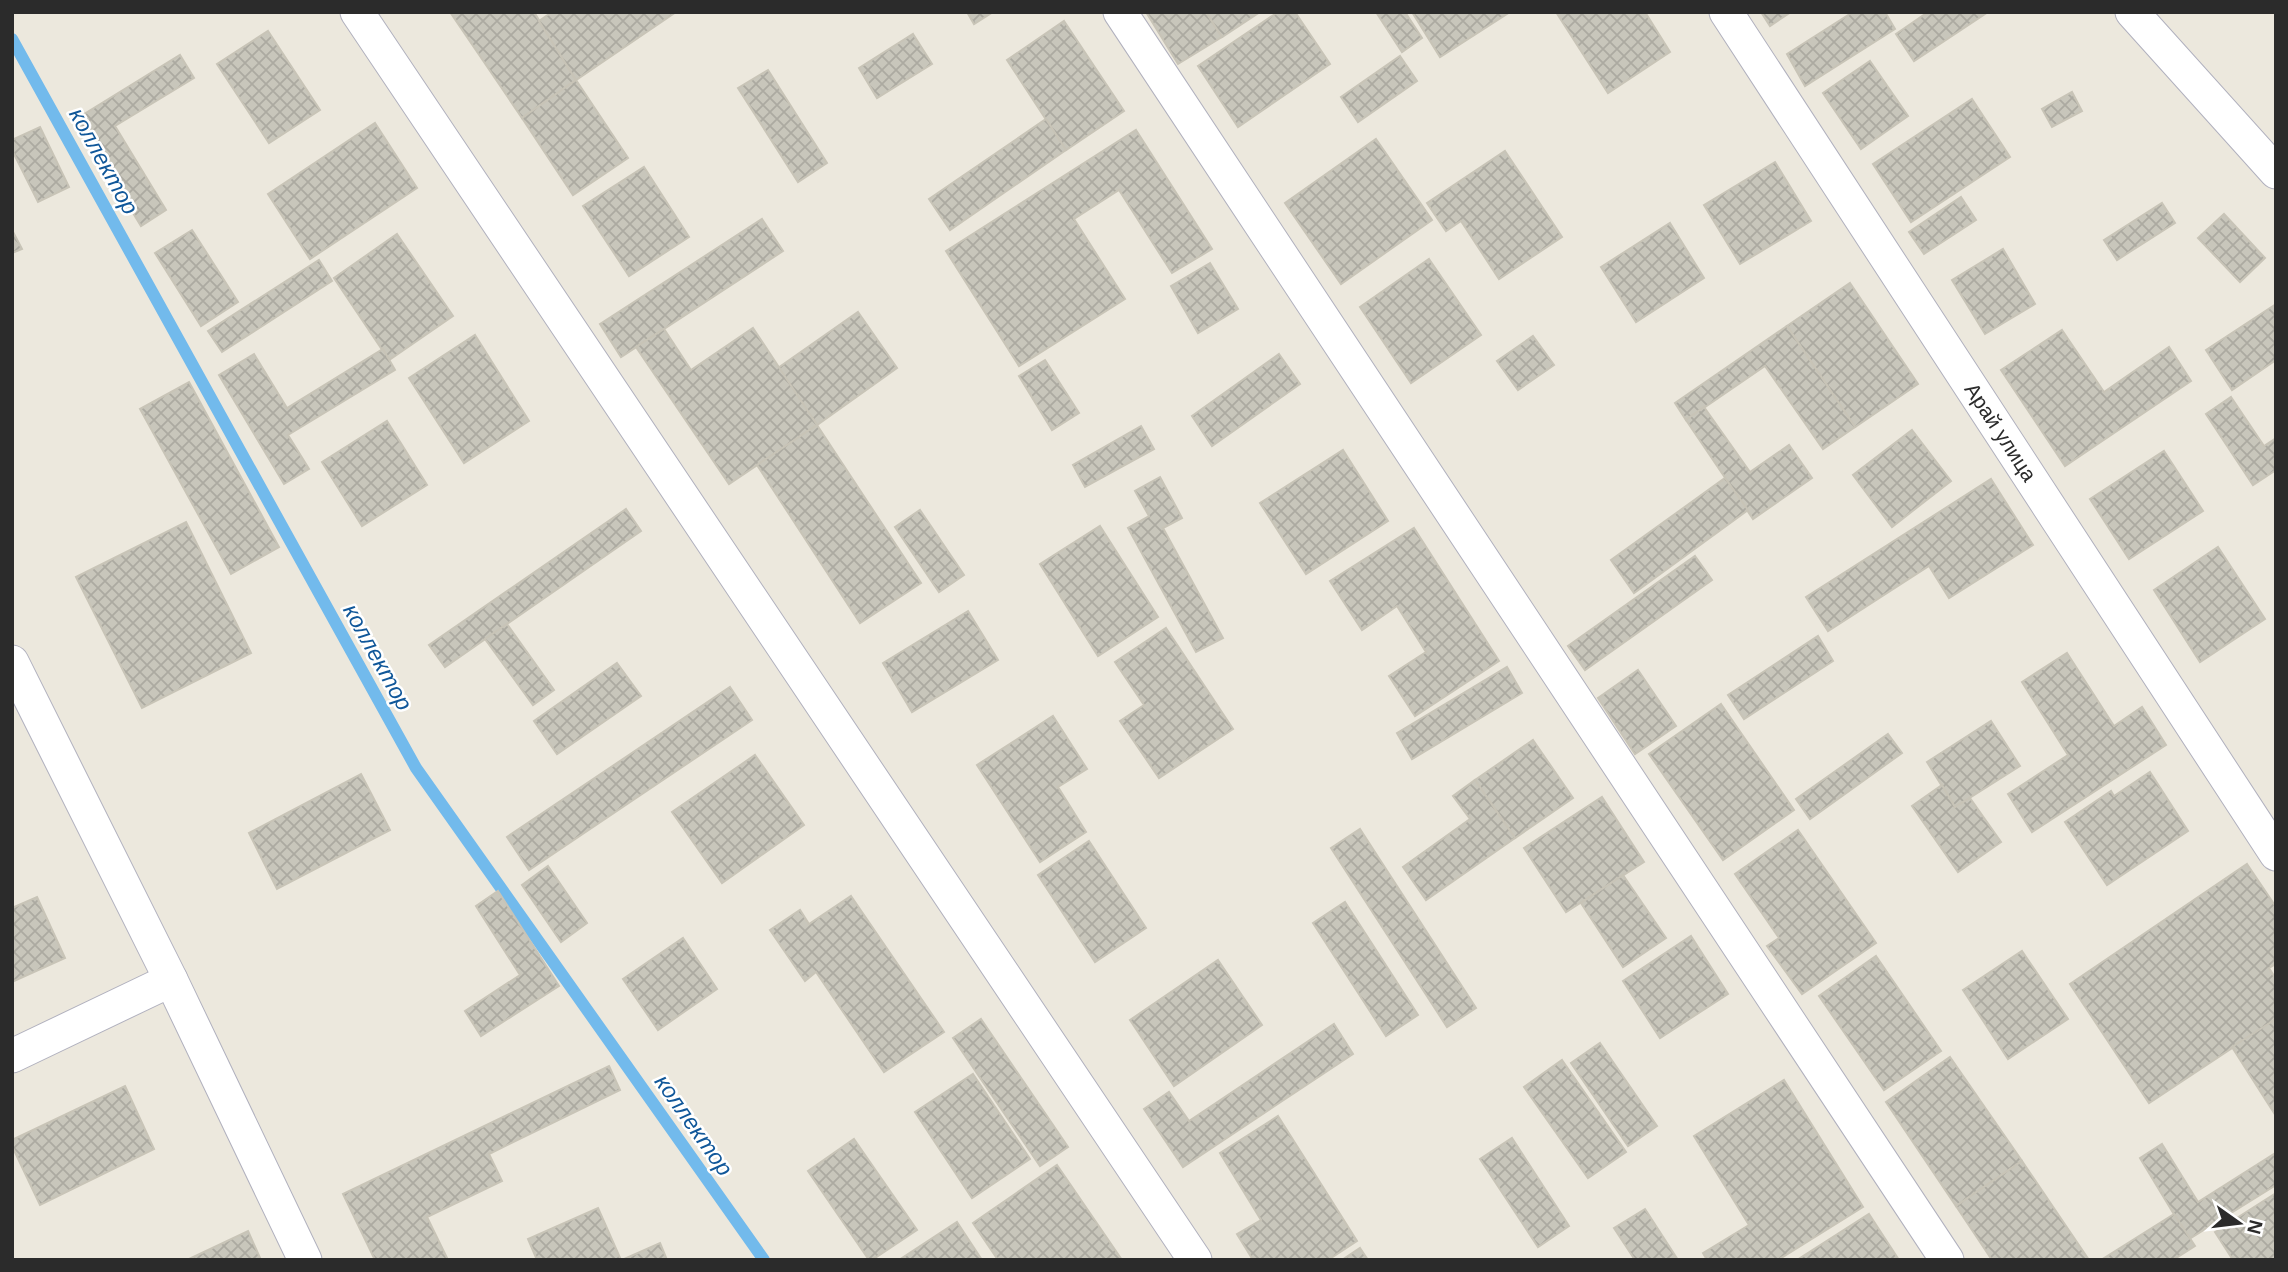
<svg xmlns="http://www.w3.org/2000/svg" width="2288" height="1272" font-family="Arial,sans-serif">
	<defs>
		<pattern id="building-cross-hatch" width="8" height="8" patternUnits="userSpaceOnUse" patternTransform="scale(1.75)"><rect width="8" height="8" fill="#c8c6bb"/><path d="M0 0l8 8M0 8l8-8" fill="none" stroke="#acaaa1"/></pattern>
	</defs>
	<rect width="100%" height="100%" fill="#ece8dd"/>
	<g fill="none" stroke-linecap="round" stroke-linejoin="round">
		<path stroke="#72baec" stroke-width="12" d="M 12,39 L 416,768 L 764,1260"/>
	</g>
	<g fill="url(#building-cross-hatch)" stroke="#c8c4b7" stroke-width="2">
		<path d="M 450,12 L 534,12 L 576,80 L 522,118 Z"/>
		<path d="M 552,12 L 676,12 L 576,80 L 539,21 Z"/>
		<path d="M 967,12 L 993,12 L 974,24 Z"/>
		<path d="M 1146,12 L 1206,12 L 1222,37 L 1178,64 Z"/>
		<path d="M 1206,12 L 1260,12 L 1222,37 Z"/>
		<path d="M 1278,12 L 1295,12 L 1330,64 L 1238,127 L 1198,66 Z"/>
		<path d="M 1376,12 L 1405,12 L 1422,38 L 1402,52 Z"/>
		<path d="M 1412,12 L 1510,12 L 1440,57 Z"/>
		<path d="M 1556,12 L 1645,12 L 1670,52 L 1608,93 Z"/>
		<path d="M 1761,12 L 1791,12 L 1770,26 Z"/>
		<path d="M 1853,12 L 1885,12 L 1895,29 L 1805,86 L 1787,54 Z"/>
		<path d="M 1928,12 L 1988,12 L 1914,61 L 1896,34 Z"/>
		<path d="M 1064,21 L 1124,111 L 1066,150 L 1007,60 Z"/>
		<path d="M 268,31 L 320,110 L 269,143 L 217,64 Z"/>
		<path d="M 913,34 L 932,64 L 877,98 L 859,68 Z"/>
		<path d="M 180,55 L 194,78 L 115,126 L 166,210 L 141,226 L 76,119 Z"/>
		<path d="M 1400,56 L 1417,81 L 1358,122 L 1341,97 Z"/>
		<path d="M 1870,61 L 1908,116 L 1861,149 L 1823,93 Z"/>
		<path d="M 768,70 L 827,163 L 798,182 L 738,88 Z"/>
		<path d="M 576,80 L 628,158 L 573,195 L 522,118 Z"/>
		<path d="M 2072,92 L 2082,111 L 2052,127 L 2042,109 Z"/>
		<path d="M 1972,99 L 2010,157 L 1911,222 L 1873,164 Z"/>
		<path d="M 1046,119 L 1066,150 L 950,230 L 929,199 Z"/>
		<path d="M 375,123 L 417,188 L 310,259 L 268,194 Z"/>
		<path d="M 40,127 L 69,187 L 38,202 L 12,150 L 12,140 Z"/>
		<path d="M 1136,130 L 1212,249 L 1172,273 L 1119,190 L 1074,219 L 1125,299 L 1019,366 L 946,251 Z"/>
		<path d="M 1376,139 L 1432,220 L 1341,284 L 1285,203 Z"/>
		<path d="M 1505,151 L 1562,237 L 1499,279 L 1461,221 L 1446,231 L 1427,203 Z"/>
		<path d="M 1775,162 L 1811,221 L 1740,264 L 1704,205 Z"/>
		<path d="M 644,167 L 689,237 L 629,276 L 583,206 Z"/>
		<path d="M 1961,197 L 1976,220 L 1924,254 L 1909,232 Z"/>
		<path d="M 2162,203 L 2175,223 L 2117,260 L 2104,240 Z"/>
		<path d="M 2224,214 L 2265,258 L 2240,282 L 2198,238 Z"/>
		<path d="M 762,219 L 783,251 L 621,357 L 600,324 Z"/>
		<path d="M 1670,223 L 1704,278 L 1636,322 L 1601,267 Z"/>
		<path d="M 12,230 L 22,249 L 12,253 Z"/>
		<path d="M 192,230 L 238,302 L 201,326 L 155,253 Z"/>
		<path d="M 397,234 L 453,316 L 389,360 L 334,278 Z"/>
		<path d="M 2003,249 L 2035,304 L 1985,334 L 1952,280 Z"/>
		<path d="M 1429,259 L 1481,335 L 1411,383 L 1360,307 Z"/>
		<path d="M 319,260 L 332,281 L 222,352 L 208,331 Z"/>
		<path d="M 1210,263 L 1238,309 L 1198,333 L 1171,286 Z"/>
		<path d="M 1850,283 L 1918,384 L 1855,427 L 1787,326 Z"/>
		<path d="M 2276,304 L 2276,360 L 2232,390 L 2206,350 Z"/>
		<path d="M 858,312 L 897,368 L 817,425 L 778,368 Z"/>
		<path d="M 1787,326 L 1855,427 L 1823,449 L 1765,366 L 1686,420 L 1675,403 Z"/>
		<path d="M 753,328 L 817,425 L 729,484 L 636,347 L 664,329 L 691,370 Z"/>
		<path d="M 2062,330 L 2104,392 L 2169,347 L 2191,381 L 2065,466 L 2001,370 Z"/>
		<path d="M 475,335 L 529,421 L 464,463 L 409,378 Z"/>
		<path d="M 1533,336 L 1554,365 L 1518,390 L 1497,361 Z"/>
		<path d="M 383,349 L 395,370 L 288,435 L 309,469 L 284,484 L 219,375 L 254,354 L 287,408 Z"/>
		<path d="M 1279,354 L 1300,384 L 1212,446 L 1192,416 Z"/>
		<path d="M 1045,360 L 1079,413 L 1052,430 L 1019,376 Z"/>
		<path d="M 189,382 L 279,547 L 231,574 L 140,409 Z"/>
		<path d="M 2231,397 L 2264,446 L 2276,438 L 2276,470 L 2253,485 L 2206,414 Z"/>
		<path d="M 1704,407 L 1750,472 L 1789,445 L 1812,478 L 1753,519 L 1686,420 Z"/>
		<path d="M 387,421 L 427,485 L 362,526 L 322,462 Z"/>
		<path d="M 817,425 L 921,583 L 860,623 L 757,465 Z"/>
		<path d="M 1141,426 L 1154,449 L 1085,487 L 1073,465 Z"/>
		<path d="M 1912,430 L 1951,481 L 1892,527 L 1853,475 Z"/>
		<path d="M 1343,450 L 1388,521 L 1306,574 L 1260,503 Z"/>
		<path d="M 2164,451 L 2203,511 L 2129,559 L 2090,499 Z"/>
		<path d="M 1160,477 L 1182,518 L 1163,528 L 1223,638 L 1196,652 L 1128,528 L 1149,516 L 1135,491 Z"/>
		<path d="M 1725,478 L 1748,510 L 1634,593 L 1611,560 Z"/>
		<path d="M 1991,479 L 2033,545 L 1949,598 L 1929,566 L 1828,631 L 1806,597 Z"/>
		<path d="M 626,509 L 641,531 L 445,667 L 429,645 Z"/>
		<path d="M 920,510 L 964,575 L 939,592 L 895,527 Z"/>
		<path d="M 186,522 L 251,653 L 142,708 L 76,577 Z"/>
		<path d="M 1100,526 L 1158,617 L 1098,656 L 1040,564 Z"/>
		<path d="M 1414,528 L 1499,661 L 1415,716 L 1389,676 L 1426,652 L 1397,606 L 1362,630 L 1330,581 Z"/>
		<path d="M 2218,547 L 2265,619 L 2200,662 L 2154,590 Z"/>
		<path d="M 1695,556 L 1712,580 L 1585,670 L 1568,646 Z"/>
		<path d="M 968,611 L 998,660 L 912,712 L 883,663 Z"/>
		<path d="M 507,624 L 554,690 L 533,705 L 485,639 Z"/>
		<path d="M 1166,628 L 1233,729 L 1159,778 L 1120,721 L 1144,705 L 1115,662 Z"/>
		<path d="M 1818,636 L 1833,661 L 1744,719 L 1728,695 Z"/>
		<path d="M 2067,653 L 2114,726 L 2142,707 L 2166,745 L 2032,832 L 2008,794 L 2068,755 L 2022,682 Z"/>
		<path d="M 617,663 L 641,696 L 557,754 L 534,721 Z"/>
		<path d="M 1507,667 L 1522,693 L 1412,759 L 1397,733 Z"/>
		<path d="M 1638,670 L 1676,726 L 1635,754 L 1598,698 Z"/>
		<path d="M 730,687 L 752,720 L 529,870 L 507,837 Z"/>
		<path d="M 1721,704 L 1794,810 L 1723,860 L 1649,754 Z"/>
		<path d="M 1053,716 L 1087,769 L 1058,787 L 1086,832 L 1040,862 L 977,765 Z"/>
		<path d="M 1991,721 L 2020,766 L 1955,807 L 1927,762 Z"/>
		<path d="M 1888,734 L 1902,753 L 1810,819 L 1796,799 Z"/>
		<path d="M 1533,740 L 1573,798 L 1515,838 L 1475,780 Z"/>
		<path d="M 755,755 L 804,825 L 722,883 L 672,812 Z"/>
		<path d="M 2150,772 L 2188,831 L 2107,885 L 2065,822 L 2111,791 L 2114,796 Z"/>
		<path d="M 361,774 L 390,830 L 277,889 L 249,833 Z"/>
		<path d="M 1475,780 L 1515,838 L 1426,900 L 1403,867 L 1470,819 L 1453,796 Z"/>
		<path d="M 1942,785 L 1955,807 L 1970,798 L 2001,842 L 1958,872 L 1912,806 Z"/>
		<path d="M 1602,797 L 1644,862 L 1566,912 L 1524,848 Z"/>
		<path d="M 1360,829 L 1476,1008 L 1447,1027 L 1331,848 Z"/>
		<path d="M 1798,830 L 1876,943 L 1802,994 L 1767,946 L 1779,938 L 1735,874 Z"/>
		<path d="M 1089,841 L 1146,928 L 1095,962 L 1038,875 Z"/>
		<path d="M 2247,864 L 2276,907 L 2276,964 L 2269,968 L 2276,979 L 2276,1019 L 2149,1103 L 2070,984 Z"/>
		<path d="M 548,866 L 587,923 L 561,942 L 522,885 Z"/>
		<path d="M 1623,875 L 1666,938 L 1623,967 L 1581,903 Z"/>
		<path d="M 498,891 L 559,986 L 481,1036 L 465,1011 L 520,975 L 476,906 Z"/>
		<path d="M 851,896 L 944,1032 L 884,1072 L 816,972 L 805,981 L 770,930 L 800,910 L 809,924 Z"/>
		<path d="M 37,897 L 65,958 L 12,982 L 12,908 Z"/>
		<path d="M 1345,902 L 1418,1015 L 1386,1036 L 1313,923 Z"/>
		<path d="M 1691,936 L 1728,994 L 1660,1038 L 1623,981 Z"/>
		<path d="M 683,938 L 717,989 L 658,1030 L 623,979 Z"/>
		<path d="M 2022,951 L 2068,1019 L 2008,1059 L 1963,990 Z"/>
		<path d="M 1876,956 L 1941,1051 L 1884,1090 L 1819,996 Z"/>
		<path d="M 1218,960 L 1262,1025 L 1174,1086 L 1130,1020 Z"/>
		<path d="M 981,1019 L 1068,1147 L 1040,1166 L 953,1038 Z"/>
		<path d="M 2276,1019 L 2276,1116 L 2232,1047 Z"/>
		<path d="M 1334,1024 L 1353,1054 L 1183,1167 L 1144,1109 L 1169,1092 L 1189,1121 Z"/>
		<path d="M 1600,1043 L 1657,1126 L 1628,1146 L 1571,1063 Z"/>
		<path d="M 1950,1057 L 2022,1161 L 1956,1206 L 1886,1102 Z"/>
		<path d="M 1562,1060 L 1626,1152 L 1588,1178 L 1524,1087 Z"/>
		<path d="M 609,1066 L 620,1090 L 489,1154 L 502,1181 L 427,1217 L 448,1260 L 375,1260 L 343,1194 Z"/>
		<path d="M 973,1074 L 1030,1159 L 972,1198 L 915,1112 Z"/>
		<path d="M 1784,1080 L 1863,1207 L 1778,1260 L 1707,1260 L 1703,1253 L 1749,1225 L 1694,1136 Z"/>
		<path d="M 125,1086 L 154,1149 L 40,1205 L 12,1146 L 12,1140 Z"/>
		<path d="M 1278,1116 L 1357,1241 L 1328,1260 L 1253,1260 L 1237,1234 L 1261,1220 L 1220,1153 Z"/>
		<path d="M 1512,1138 L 1569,1226 L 1538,1247 L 1480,1159 Z"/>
		<path d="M 854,1139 L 917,1230 L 872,1260 L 869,1260 L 808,1171 Z"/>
		<path d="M 2162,1144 L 2198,1202 L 2274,1154 L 2276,1158 L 2276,1185 L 2189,1239 L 2140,1158 Z"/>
		<path d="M 2022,1161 L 2089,1260 L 1992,1260 L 1956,1206 Z"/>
		<path d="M 1057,1165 L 1122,1260 L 998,1260 L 973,1223 Z"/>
		<path d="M 2276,1193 L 2276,1260 L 2233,1260 L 2215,1232 Z"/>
		<path d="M 598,1208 L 621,1260 L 537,1260 L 528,1239 Z"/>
		<path d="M 1645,1209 L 1678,1260 L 1635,1260 L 1614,1228 Z"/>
		<path d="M 1869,1214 L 1899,1260 L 1797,1260 Z"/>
		<path d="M 2174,1214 L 2195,1246 L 2173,1260 L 2101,1260 Z"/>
		<path d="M 957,1222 L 982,1260 L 899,1260 Z"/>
		<path d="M 248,1231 L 261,1260 L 187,1260 Z"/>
		<path d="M 660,1243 L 667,1260 L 622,1260 Z"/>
		<path d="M 1360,1248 L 1368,1260 L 1342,1260 Z"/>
	</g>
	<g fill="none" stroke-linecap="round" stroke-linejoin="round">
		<defs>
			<g id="street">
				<path d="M 357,12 L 1195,1260"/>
				<path d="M 1120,12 L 1947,1260"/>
				<path id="s1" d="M 1726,12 L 2276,854"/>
				<path d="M 2132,12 L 2276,172"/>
				<path d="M 12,662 L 171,980 L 305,1260"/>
				<path d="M 12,1056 L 171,980"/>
			</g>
		</defs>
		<use href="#street" stroke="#b1b1be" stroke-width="35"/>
		<use href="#street" stroke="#fff" stroke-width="33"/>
	</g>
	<g text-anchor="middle" stroke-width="5" stroke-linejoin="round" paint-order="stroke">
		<g font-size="21" fill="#2b2b2b" stroke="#fff">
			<text dy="7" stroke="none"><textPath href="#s1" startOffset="502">Арай улица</textPath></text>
		</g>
		<g font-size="23" font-style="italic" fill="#105799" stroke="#fff">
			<text transform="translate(104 161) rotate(61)" y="8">коллектор</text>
			<text transform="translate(378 657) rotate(61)" y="8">коллектор</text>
			<text transform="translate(694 1125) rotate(55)" y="8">коллектор</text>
		</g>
	</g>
	<rect width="2288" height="1272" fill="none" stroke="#2b2b2b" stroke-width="28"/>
	<g transform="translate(2239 1223) rotate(104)" stroke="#ffffff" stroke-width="5" paint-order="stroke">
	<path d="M0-5L12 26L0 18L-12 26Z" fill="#2b2b2b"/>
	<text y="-10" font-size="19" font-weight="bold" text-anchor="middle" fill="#2b2b2b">N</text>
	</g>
</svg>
